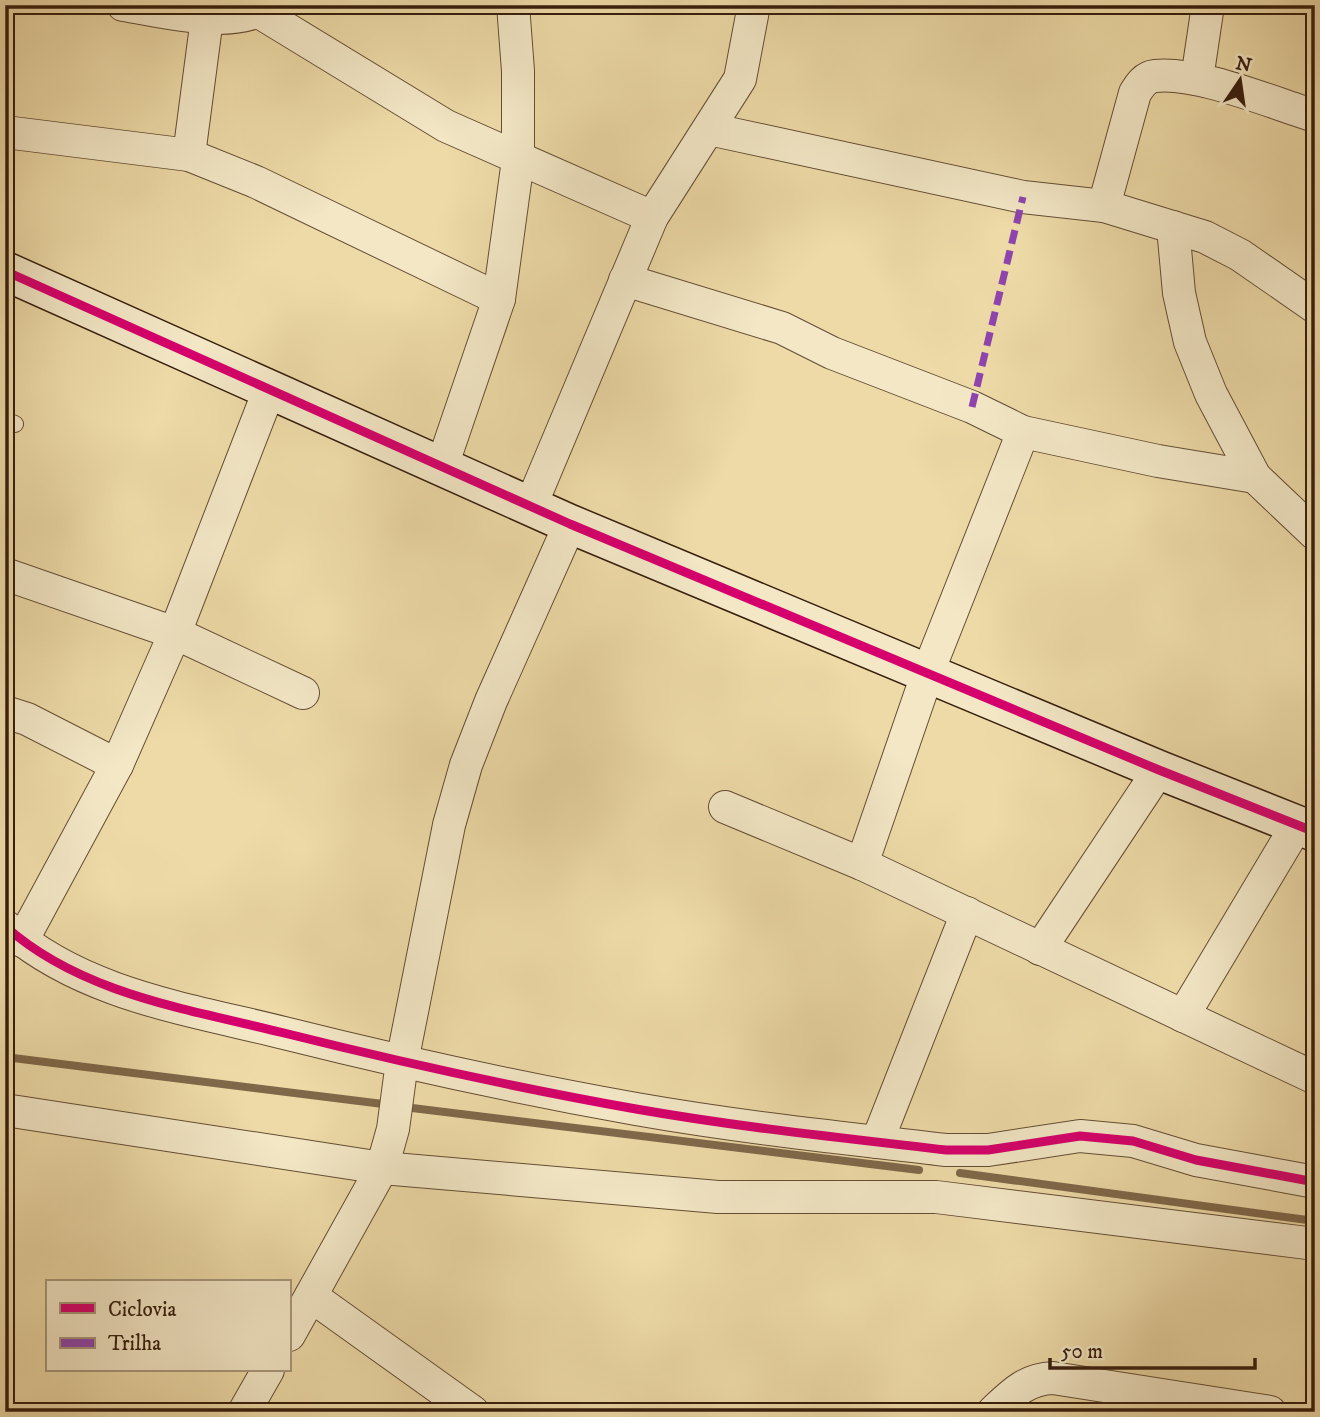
<svg xmlns="http://www.w3.org/2000/svg" width="1320" height="1417" font-family="'IM FELL DW Pica',serif">
	<rect width="100%" height="100%" fill="#eddaa7"/>
	<filter id="stains"><feTurbulence type="fractalNoise" baseFrequency=".00286" numOctaves="4"/><feColorMatrix values="0 0 0 0 .2 0 0 0 0 .09 0 0 0 0 .02 0 0 0 .5 -.17"/></filter>
	<radialGradient id="worn" r=".72"><stop offset=".6" stop-color="#630" stop-opacity="0"/><stop offset="1" stop-color="#630" stop-opacity=".3"/></radialGradient>
	<g fill="none" stroke-linecap="round" stroke-linejoin="round">
		<g stroke="#7f684a" stroke-width="8">
			<path d="M 5,1057 L 391,1105"/>
			<path d="M 404,1107 L 919,1170"/>
			<path d="M 960,1173 L 1315,1221"/>
		</g>
		<defs>
			<path id="lane" d="M 5,420 L 15,424"/>
			<g id="street">
				<path d="M 123,5 C 162,11 235,31 268,5"/>
				<path d="M 259,12 L 446,126 L 652,217"/>
				<path d="M 1197,79 L 1208,5"/>
				<path d="M 709,129 L 1023,197 L 1104,206 L 1205,237 L 1240,255 L 1315,307"/>
				<path d="M 5,132 L 189,155 L 256,182 L 499,299"/>
				<path d="M 189,155 L 207,18"/>
				<path d="M 1104,206 L 1135,93 C 1140,85 1145,77 1155,76 C 1197,71 1273,103 1315,116"/>
				<path d="M 1173,227 L 1179,293 L 1190,342 L 1211,394 L 1255,477 L 1315,534"/>
				<path d="M 625,280 L 782,328 L 832,353 L 972,407 L 1023,432"/>
				<path d="M 442,466 L 499,299 L 518,160 L 518,71 L 513,5"/>
				<path d="M 531,505 L 652,217 L 740,79 L 754,5"/>
				<path d="M 5,574 L 175,633 L 303,693"/>
				<path d="M 5,712 L 27,719 L 117,765"/>
				<path d="M 725,807 L 862,864 L 1315,1078"/>
				<path d="M 862,864 L 928,672 L 1023,432 L 1158,461 L 1255,477"/>
				<path d="M 5,926 C 81,994 188,1009 284,1033 C 400,1062 518,1088 636,1109 C 738,1127 843,1138 946,1150 L 988,1150 L 1080,1136 L 1133,1141 L 1196,1160 L 1315,1182"/>
				<path d="M 22,941 L 117,765 L 175,633 L 270,388"/>
				<path d="M 1040,949 L 1159,770"/>
				<path d="M 1183,1016 L 1297,825"/>
				<path d="M 5,1110 L 382,1168 L 718,1197 L 936,1197 L 1315,1244"/>
				<path d="M 877,1142 L 967,913"/>
				<path d="M 311,1296 L 473,1412"/>
				<path d="M 289,1335 L 382,1168 L 393,1129 L 402,1062 L 449,825 L 466,765 L 491,701 L 570,524"/>
				<path d="M 244,1412 L 268,1370"/>
				<path d="M 993,1412 C 1012,1394 1026,1379 1053,1378 L 1270,1412"/>
			</g>
			<path id="secondary" d="M 5,271 L 570,524 L 1159,770 L 1315,832"/>
		</defs>
		<use href="#lane" stroke="#644d34" stroke-width="18"/>
		<use href="#street" stroke="#644d34" stroke-width="34"/>
		<use href="#secondary" stroke="#371e0d" stroke-width="41"/>
		<use href="#lane" stroke="#f3e7c6" stroke-width="16"/>
		<use href="#street" stroke="#f3e7c6" stroke-width="32"/>
		<use href="#secondary" stroke="#f3e7c6" stroke-width="38"/>
		<path stroke="#8e44ad" stroke-width="7" stroke-dasharray="14 7" stroke-linecap="butt" d="M 972,407 L 1023,197"/>
		<defs>
			<g id="cycleway">
				<path d="M 5,271 L 570,524 L 1159,770 L 1315,832"/>
				<path d="M 5,926 C 81,994 188,1009 284,1033 C 400,1062 518,1088 636,1109 C 738,1127 843,1138 946,1150 L 988,1150 L 1080,1136 L 1133,1141 L 1196,1160 L 1315,1182"/>
			</g>
		</defs>
		<use href="#cycleway" stroke="#f3e7c6" stroke-width="13"/>
		<use href="#cycleway" stroke="#d6006c" stroke-width="9"/>
	</g>
	<rect width="1320" height="1417" fill="none" stroke="#eddaa7" stroke-width="28"/>
	<rect x="7" y="7" width="1306" height="1403" fill="none" stroke="#371e0d" stroke-width="3.5"/>
	<rect x="14" y="14" width="1292" height="1389" fill="none" stroke="#371e0d" stroke-width="2"/>
	<rect x="46" y="1280" width="245" height="91" fill="#f3e7c6" stroke="#a8977c" stroke-width="2"/>
	<rect x="60" y="1303" width="35" height="10" fill="#d6006c" stroke="#a8977c" stroke-width="2"/>
	<text x="108" y="1316" font-size="21" fill="#371e0d">Ciclovia</text>
	<rect x="60" y="1338" width="35" height="10" fill="#8e44ad" stroke="#a8977c" stroke-width="2"/>
	<text x="108" y="1350" font-size="21" fill="#371e0d">Trilha</text>
	<g transform="translate(1240 80) rotate(13)" stroke="#f3e7c6" stroke-width="5" paint-order="stroke">
	<path d="M0-5L12 26L0 18L-12 26Z" fill="#371e0d"/>
	<text y="-10" font-size="19" font-weight="bold" text-anchor="middle" fill="#371e0d">N</text>
	</g>
	<path d="M1050 1358v10h205v-10" fill="none" stroke="#371e0d" stroke-width="3.5"/>
	<text x="1061" y="1358" font-size="21" fill="#371e0d" stroke="#f3e7c6" stroke-width="5" paint-order="stroke">50 m</text>
	<rect width="100%" height="100%" filter="url(#stains)"/>
	<rect width="100%" height="100%" fill="url(#worn)"/>
</svg>
